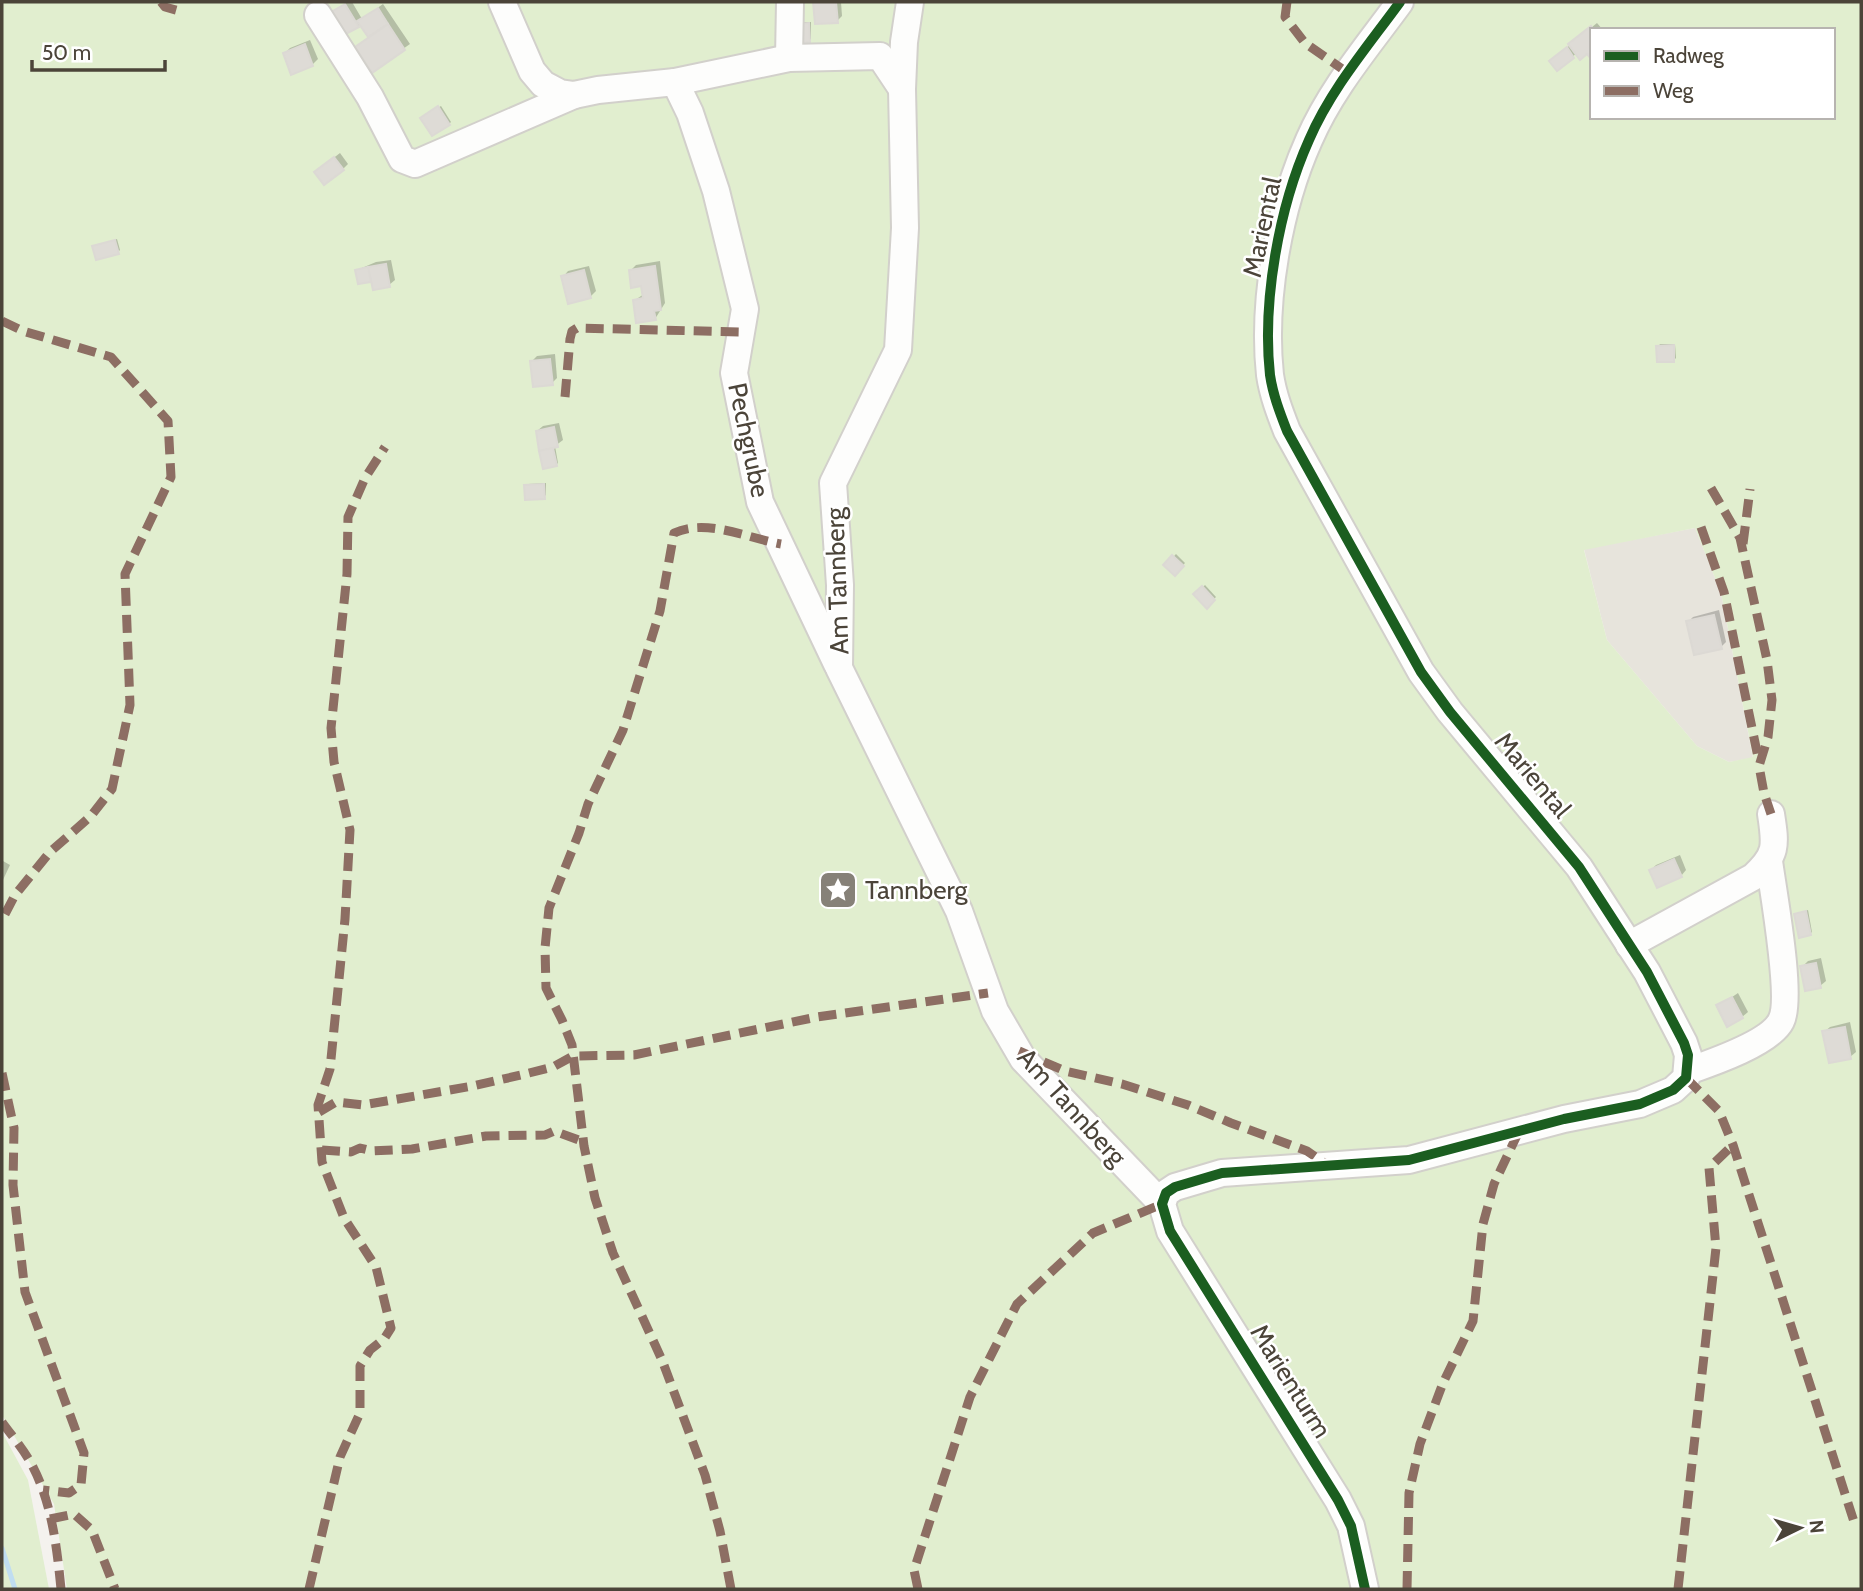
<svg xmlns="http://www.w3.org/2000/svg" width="1863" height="1591" font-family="Cabin,sans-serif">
	<rect width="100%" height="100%" fill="#f4f2ee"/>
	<path fill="#e7e4dc" d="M 1695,528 L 1721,593 L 1753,758 L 1729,762 L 1697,746 L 1607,640 L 1584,549 Z"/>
	<g fill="#e1eecf" fill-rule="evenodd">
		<path d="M 2,2 L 1861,2 L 1861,1589 L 67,1589 L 54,1504 L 2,1415 ZM 1592,30 L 1833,30 L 1833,117 L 1592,117 ZM 1695,528 L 1721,593 L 1753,757 L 1729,762 L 1697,746 L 1607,640 L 1584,550 Z"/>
		<path d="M 2,1432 L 28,1480 L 49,1589 L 2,1589 Z"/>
	</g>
	<g fill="#0003">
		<path d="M 347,2 L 352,2 L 362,19 L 383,4 L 410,44 L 373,70 L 357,47 L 370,37 L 361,23 L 358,26 L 333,12 Z"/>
		<path d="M 815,2 L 841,2 L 842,16 L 837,21 L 816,22 Z"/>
		<path d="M 796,22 L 811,22 L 811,39 L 809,41 Z"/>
		<path d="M 1597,23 L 1603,30 L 1592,30 L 1588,52 L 1577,53 L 1557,69 L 1553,59 Z"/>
		<path d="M 310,40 L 318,59 L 312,65 L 285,53 L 290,48 Z"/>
		<path d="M 441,106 L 451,122 L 449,124 L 425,116 Z"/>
		<path d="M 340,153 L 348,164 L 343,169 L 322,167 Z"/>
		<path d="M 117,239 L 120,250 L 118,252 L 94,247 Z"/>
		<path d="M 391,260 L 395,280 L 389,285 L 372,278 L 370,280 L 357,270 L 376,262 Z"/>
		<path d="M 660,261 L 665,303 L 655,319 L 635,300 L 644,294 L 643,284 L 631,270 L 636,265 Z"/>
		<path d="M 589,266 L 596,291 L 591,296 L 563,277 L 568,271 Z"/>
		<path d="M 1660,344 L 1675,344 L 1676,358 L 1674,360 L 1658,347 Z"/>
		<path d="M 555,354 L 557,378 L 552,383 L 532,361 L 537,356 Z"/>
		<path d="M 559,423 L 563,440 L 555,446 L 558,463 L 556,465 L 537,431 L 543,426 Z"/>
		<path d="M 546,483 L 546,495 L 544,497 L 525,486 L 528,484 Z"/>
		<path d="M 1176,554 L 1185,563 L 1175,574 L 1166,565 Z"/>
		<path d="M 1205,585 L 1216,597 L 1207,606 L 1196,594 Z"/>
		<path d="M 1719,610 L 1726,642 L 1721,647 L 1688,622 L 1693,617 Z"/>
		<path d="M 1680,855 L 1686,870 L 1681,876 L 1651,870 L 1656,865 Z"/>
		<path d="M 3,861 L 10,865 L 2,882 L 2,862 Z"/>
		<path d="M 1808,910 L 1812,932 L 1810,934 L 1796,914 Z"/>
		<path d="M 1821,958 L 1826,981 L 1820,986 L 1802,967 L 1808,961 Z"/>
		<path d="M 1738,993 L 1748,1012 L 1742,1017 L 1719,1006 Z"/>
		<path d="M 1850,1022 L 1856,1052 L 1850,1057 L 1824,1032 L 1830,1027 Z"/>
	</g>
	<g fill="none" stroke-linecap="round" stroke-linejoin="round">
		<path stroke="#c0ddf1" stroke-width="5" d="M 2,1548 L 15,1589"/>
	</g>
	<g fill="#dedbd6" stroke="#dcd9d4" stroke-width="2">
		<path d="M 813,2 L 836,2 L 838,23 L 815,24 Z"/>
		<path d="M 345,4 L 359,27 L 344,35 L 331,12 Z"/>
		<path d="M 378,8 L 388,24 L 368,37 L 357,21 Z"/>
		<path d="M 809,23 L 810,42 L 793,43 L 792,24 Z"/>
		<path d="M 388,24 L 405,50 L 372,73 L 355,47 Z"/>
		<path d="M 1591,26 L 1594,30 L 1592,30 L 1592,60 L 1587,54 L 1580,60 L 1568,44 Z"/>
		<path d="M 305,44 L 313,66 L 291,75 L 283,53 Z"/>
		<path d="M 1567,47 L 1574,58 L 1557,71 L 1549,61 Z"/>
		<path d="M 438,106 L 450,125 L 432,136 L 420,118 Z"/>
		<path d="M 334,157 L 344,170 L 324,185 L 314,172 Z"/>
		<path d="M 115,240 L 119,254 L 96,260 L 92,246 Z"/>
		<path d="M 386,264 L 390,287 L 373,290 L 368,267 Z"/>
		<path d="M 655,266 L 661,310 L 654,311 L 656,320 L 636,323 L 633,300 L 643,298 L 641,286 L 631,288 L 629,270 Z"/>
		<path d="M 368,267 L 371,282 L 358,284 L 355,270 Z"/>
		<path d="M 584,270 L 591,298 L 568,304 L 561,276 Z"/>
		<path d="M 1674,345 L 1674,362 L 1657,362 L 1656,346 Z"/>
		<path d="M 550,359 L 553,385 L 533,387 L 530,361 Z"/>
		<path d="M 554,427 L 558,447 L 539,451 L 536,431 Z"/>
		<path d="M 553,448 L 557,466 L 543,469 L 539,451 Z"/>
		<path d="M 544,484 L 545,499 L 525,500 L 524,485 Z"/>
		<path d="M 1172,555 L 1184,566 L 1175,576 L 1163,565 Z"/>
		<path d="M 1202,586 L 1215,600 L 1207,609 L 1193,594 Z"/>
		<path d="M 1714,615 L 1722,649 L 1694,655 L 1686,621 Z"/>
		<path d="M 1674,859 L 1682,877 L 1657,888 L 1649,870 Z"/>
		<path d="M 1806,911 L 1811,935 L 1799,938 L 1794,914 Z"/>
		<path d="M 1816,963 L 1821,988 L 1805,991 L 1800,966 Z"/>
		<path d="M 1732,997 L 1743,1018 L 1727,1027 L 1716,1005 Z"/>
		<path d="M 1845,1027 L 1851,1059 L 1829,1063 L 1822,1031 Z"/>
	</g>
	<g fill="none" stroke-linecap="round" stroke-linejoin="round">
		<defs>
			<g id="minor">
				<path d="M 502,2 L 532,71 L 543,84 L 560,93 L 574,95 L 598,90 L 675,82 L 789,58 L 880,56 L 902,89"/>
				<path d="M 910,2 L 904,42 L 902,89 L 905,228 L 898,350 L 833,483 L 840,585 L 839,668 L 959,911 L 995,1011 L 1023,1059 L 1162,1204"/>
				<path d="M 318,15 L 370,97 L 402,159 L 415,164 L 574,95"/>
				<path d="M 789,58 L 790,2"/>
				<path d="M 675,82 L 690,113 L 716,191 L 745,309 L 734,373 L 760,502 L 837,664"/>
				<path d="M 1629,945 L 1753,877 C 1777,855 1776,846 1771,814"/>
				<path d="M 1688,1071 C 1711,1063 1770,1043 1781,1021 C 1793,999 1773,891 1769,861"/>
				<path d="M 1365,1589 L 1351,1526 L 1338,1500 L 1170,1231 L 1162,1204 L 1166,1193 L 1175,1187 L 1222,1173 L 1409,1160 L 1564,1119 L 1640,1104 L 1673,1090 L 1686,1078 L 1688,1055 L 1684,1043 L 1647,972 L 1579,867 L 1450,712 L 1421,672 L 1287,431 C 1280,413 1273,395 1270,375 C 1262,301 1279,207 1309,140 C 1331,89 1368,46 1400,2"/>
			</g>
		</defs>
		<use href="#minor" stroke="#d2d0cb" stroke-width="30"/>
		<use href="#minor" stroke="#fdfdfc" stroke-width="26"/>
		<g stroke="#8d6e63" stroke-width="9" stroke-dasharray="18 9" stroke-linecap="butt">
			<path d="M 161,2 L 165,7 L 183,12"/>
			<path d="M 1287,2 L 1285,17 L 1305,43 L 1348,73"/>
			<path d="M 2,321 L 23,331 L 111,357 L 168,421 L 171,477 L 125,574 L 130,705 L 112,789 L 91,816 L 50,852 L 15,895 L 2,920"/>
			<path d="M 565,397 L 570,339 L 572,331 L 577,328 L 741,332"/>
			<path d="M 1711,488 L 1740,538 L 1767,660 L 1772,700 L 1768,737 L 1759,766 L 1764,793 L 1771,814"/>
			<path d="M 1701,527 L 1724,592 L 1759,762"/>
			<path d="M 1743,544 L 1750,489"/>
			<path d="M 1019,1051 L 1065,1071 L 1122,1084 L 1188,1105 L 1231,1123 L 1307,1151 L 1326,1164"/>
			<path d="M 2,1073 L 14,1128 L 13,1185 L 25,1292 L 84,1453 L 81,1485 L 69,1493 L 43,1490"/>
			<path d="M 1686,1078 L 1719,1111 L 1733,1145 L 1856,1528"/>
			<path d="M 319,1112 L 336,1102 L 363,1105 L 473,1086 L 521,1075 L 553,1067 L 573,1056 L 634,1055 L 817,1017 L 988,993"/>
			<path d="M 322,1150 L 351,1152 L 360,1148 L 372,1151 L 412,1149 L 486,1136 L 545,1135 L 554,1131 L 584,1142"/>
			<path d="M 2,1422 C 12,1436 25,1451 33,1467 C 52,1504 57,1548 61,1589"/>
			<path d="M 50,1519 L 74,1514 L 92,1530 L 115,1589"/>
			<path d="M 309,1589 L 340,1457 L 360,1413 L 360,1366 L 370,1350 L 384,1339 L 391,1328 L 376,1267 L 344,1218 L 322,1162 L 318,1105 L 330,1069 L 345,919 L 350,830 L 334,762 L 331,728 L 347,574 L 348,517 L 365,478 L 385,447"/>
			<path d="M 731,1589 L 720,1531 L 705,1475 L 662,1360 L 613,1253 L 595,1198 L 584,1146 L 572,1045 L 562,1020 L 546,988 L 545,948 L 549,908 L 579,833 L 588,804 L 623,730 L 660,611 L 674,533 C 707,518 747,538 781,544"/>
			<path d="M 918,1589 L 914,1570 L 970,1397 L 1017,1304 L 1093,1233 L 1162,1204"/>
			<path d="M 1407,1589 L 1409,1493 L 1420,1444 L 1443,1383 L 1473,1321 L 1483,1224 L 1494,1184 L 1519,1131"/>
			<path d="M 1678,1589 L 1716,1248 L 1709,1168 L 1733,1145"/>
		</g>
		<defs>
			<path id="cycleway" d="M 1365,1589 L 1351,1526 L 1338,1500 L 1170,1231 L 1162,1204 L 1166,1193 L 1175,1187 L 1222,1173 L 1409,1160 L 1564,1119 L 1640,1104 L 1673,1090 L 1686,1078 L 1688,1055 L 1684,1043 L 1647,972 L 1579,867 L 1450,712 L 1421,672 L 1287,431 C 1280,413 1273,395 1270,375 C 1262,301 1279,207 1309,140 C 1331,89 1368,46 1400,2"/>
		</defs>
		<use href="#cycleway" stroke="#fff" stroke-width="15"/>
		<use href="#cycleway" stroke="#1b5e20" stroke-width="10"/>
	</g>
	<defs>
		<symbol id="sight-square" viewBox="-11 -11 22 22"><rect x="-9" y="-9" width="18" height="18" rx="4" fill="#868178" stroke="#fff"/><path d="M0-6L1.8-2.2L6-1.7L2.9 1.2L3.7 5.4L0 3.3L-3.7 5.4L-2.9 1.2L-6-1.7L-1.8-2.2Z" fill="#fff"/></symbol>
	</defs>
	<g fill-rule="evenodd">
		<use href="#sight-square" x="816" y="868" width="44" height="44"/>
	</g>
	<g text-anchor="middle" stroke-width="5" stroke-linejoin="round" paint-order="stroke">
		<g font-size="26" fill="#4b4439" stroke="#fff">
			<text transform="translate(1262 227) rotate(-78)" y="9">Mariental</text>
			<text transform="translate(749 440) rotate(78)" y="9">Pechgrube</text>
			<text transform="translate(837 581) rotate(-92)" y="9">Am Tannberg</text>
			<text transform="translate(1533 775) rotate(50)" y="9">Mariental</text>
			<text transform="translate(1072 1107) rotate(48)" y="9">Am Tannberg</text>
			<text transform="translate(1291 1381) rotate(58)" y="9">Marienturm</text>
		</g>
		<g font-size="26" fill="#4b4439" stroke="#fff" text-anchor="start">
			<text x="865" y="899">Tannberg</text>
		</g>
	</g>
	<rect width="1863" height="1591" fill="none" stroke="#4b4439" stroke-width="7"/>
	<rect x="1590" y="28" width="245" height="91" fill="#ffffff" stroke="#b7b4b0" stroke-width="2"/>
	<rect x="1604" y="51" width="35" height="10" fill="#1b5e20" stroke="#b7b4b0" stroke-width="2"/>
	<text x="1653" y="63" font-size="21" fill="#4b4439">Radweg</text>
	<rect x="1604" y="86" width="35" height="10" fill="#8d6e63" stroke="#b7b4b0" stroke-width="2"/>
	<text x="1653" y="98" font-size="21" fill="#4b4439">Weg</text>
	<g transform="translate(1800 1528) rotate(85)" stroke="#ffffff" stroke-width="5" paint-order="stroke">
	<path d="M0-5L12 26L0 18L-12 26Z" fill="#4b4439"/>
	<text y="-10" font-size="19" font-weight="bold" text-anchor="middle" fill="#4b4439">N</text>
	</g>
	<path d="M32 60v10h133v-10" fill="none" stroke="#4b4439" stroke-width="3.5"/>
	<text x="42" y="60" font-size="21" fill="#4b4439" stroke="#ffffff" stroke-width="5" paint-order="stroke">50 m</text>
</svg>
